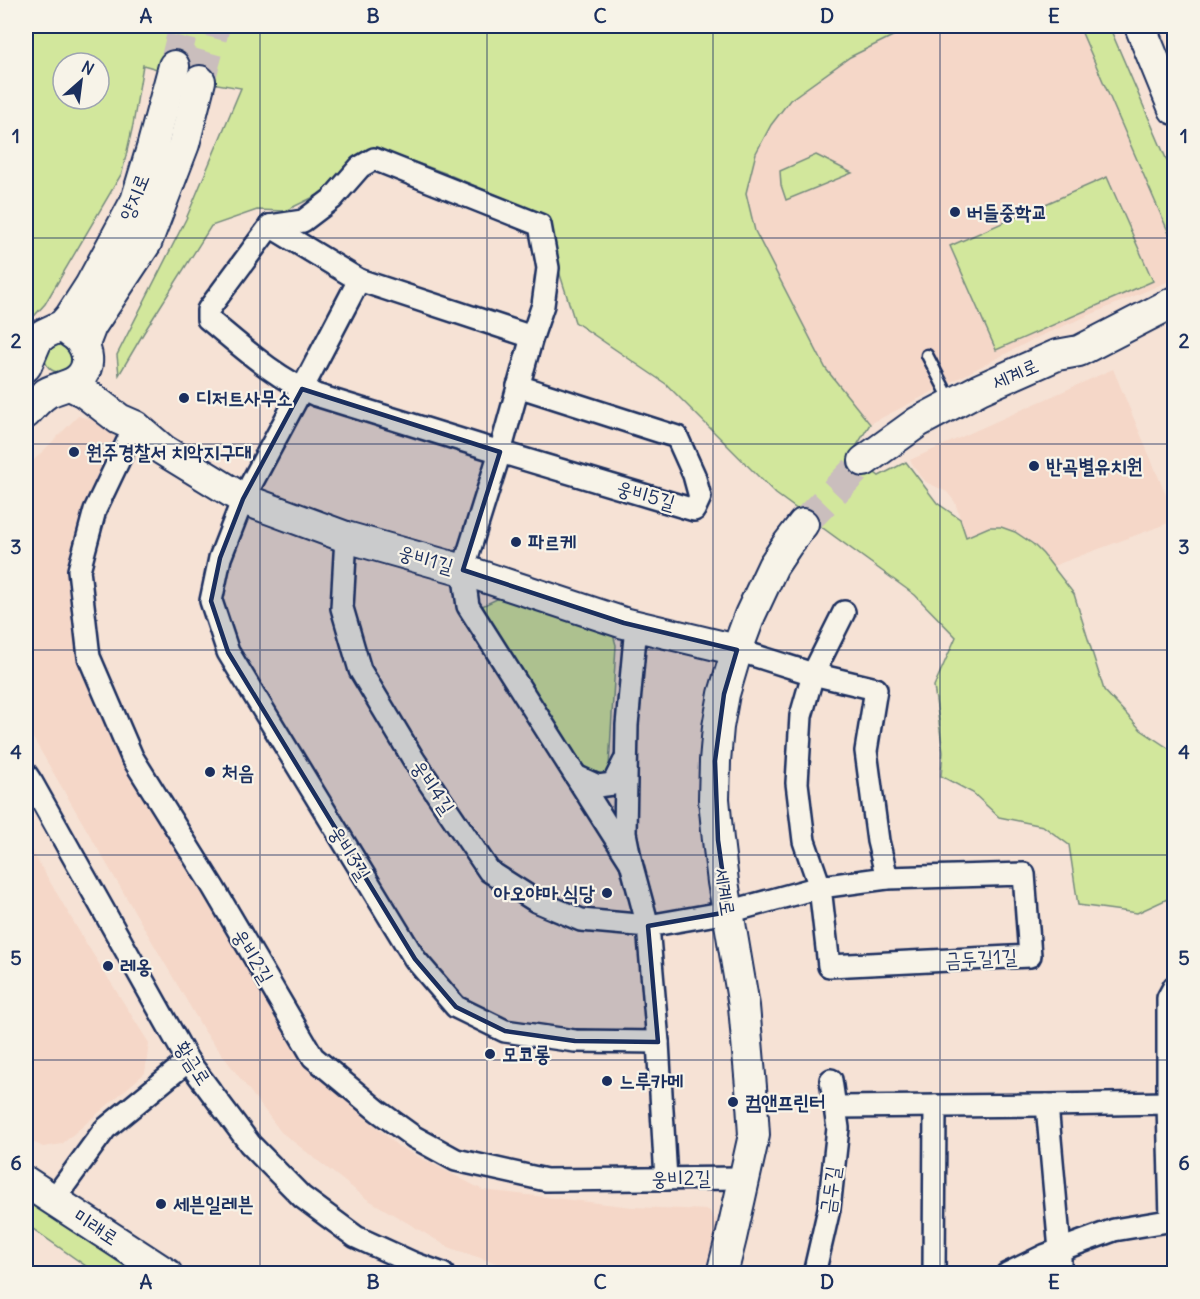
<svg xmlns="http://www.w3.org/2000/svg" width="1200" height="1299" font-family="Delius,'Poor Story',sans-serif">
	<rect width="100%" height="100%" fill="#f6e2d5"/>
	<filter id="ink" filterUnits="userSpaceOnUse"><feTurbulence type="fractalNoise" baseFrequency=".0167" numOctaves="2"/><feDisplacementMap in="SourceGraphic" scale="12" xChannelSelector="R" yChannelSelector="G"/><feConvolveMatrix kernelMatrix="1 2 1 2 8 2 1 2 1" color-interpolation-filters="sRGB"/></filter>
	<g filter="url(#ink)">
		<g fill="#f5d7c8">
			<path d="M 913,26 L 1079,26 L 1174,245 L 1174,279 L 1038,337 L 870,424 L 826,369 L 755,231 L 746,193 L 756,153 L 771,125 L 790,100 L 850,57 Z"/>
			<path d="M 1113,369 L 1174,514 L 1174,521 L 1053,566 L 1033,544 L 1015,532 L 989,527 L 966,538 L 955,502 L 947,492 L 926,482 L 917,472 L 910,460 Z"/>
			<path d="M 78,416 L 99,421 L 116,438 L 95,485 L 77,542 L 72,625 L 103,714 L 162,825 L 300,1059 L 398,1146 L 483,1190 L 633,1207 L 709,1210 L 718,1224 L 706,1273 L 526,1273 L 450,1248 L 367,1199 L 281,1132 L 205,1032 L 26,726 L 26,468 Z"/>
			<path d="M 26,841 L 86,943 L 149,1043 L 145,1073 L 62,1144 L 43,1147 L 26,1139 Z"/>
		</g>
		<g fill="#d2e79c" stroke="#768b7d" stroke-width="1.5" fill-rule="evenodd">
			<path d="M 26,26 L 913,26 L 850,57 L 790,100 L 771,125 L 756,153 L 746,193 L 755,231 L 826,369 L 870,424 L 851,455 L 879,476 L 906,462 L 937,503 L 960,519 L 966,537 L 989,527 L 1001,527 L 1015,532 L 1033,544 L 1043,554 L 1074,594 L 1104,690 L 1141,730 L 1174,752 L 1174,896 L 1137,913 L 1078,905 L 1069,845 L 1043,826 L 999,817 L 973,793 L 941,776 L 943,752 L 934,686 L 956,637 L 915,595 L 776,494 L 666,384 L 575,322 L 541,214 L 445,173 L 373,147 L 324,192 L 285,211 L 257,210 L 211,226 L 143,334 L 119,375 L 117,355 L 186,219 L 241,88 L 200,81 L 143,65 L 133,125 L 122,173 L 45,304 L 26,325 ZM 63,63 L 99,63 L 99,99 L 63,99 Z"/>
			<path d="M 1079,26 L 1109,26 L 1174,177 L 1174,245 Z"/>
			<path d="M 816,155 L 852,173 L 786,200 L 781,185 L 780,171 Z"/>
			<path d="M 1107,177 L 1153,281 L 996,350 L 950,246 Z"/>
			<circle cx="59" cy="358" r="14"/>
			<path d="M 499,598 L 612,631 L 616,645 L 609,767 L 605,774 L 589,775 L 576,764 L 523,678 L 482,606 Z"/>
			<path d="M 26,1201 L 34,1204 L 85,1236 L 135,1273 L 96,1273 L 26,1224 Z"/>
		</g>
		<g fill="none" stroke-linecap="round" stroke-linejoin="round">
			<g stroke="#cabebd" stroke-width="30" stroke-dasharray="30 15" stroke-linecap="butt">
				<path d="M 174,66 L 184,26"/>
				<path d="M 200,81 L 215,26"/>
				<path d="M 803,524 L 864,461"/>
			</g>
			<defs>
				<path id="lane" d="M 927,355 L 951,401"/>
				<g id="street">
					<path d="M 270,226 L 303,221 L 332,199 L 360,167 L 374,159 L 540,225 L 548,268 L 543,305 L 532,337 L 500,452 L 463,570 L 468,606 L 631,863"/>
					<path d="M 270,226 L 208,310 L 208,319 C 242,347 275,378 316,395 L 500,452 L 694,510 L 700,497 L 694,475 L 677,437 L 518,386"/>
					<path d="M 270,226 L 359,280 L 532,337"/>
					<path d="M 359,280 L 302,389 L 243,499 L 220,558 L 211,601 L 228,652 L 415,959 L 456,1007 L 505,1031 L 575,1041 L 658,1042"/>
					<path d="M 135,426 L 95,510 L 79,570 L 89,657 L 132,757 L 213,887 L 313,1057 L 378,1111 L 414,1137 L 456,1160 L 546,1180 L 743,1178"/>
					<path d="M 346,537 L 342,608 L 360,670 L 414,760 L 489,871 L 536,901 L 581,920 L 648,926 L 728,912 L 820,887 L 887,878 L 1024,874 L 1030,956 L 829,966 L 820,887 L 804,841 L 797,783 L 801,716 L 813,674 L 844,612"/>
					<path d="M 636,626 L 627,725 L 625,833 L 631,863 L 648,926 L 658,1042 L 666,1179"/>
					<path d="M 737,650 L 813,674 L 876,689 L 866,751 L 878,841 L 887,878"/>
					<path d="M 26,774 L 32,783 L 188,1061 L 250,1144 L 302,1197 L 356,1237 L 413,1263 L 443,1274"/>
					<path d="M 576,776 L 598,786 L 613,784 L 624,762"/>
					<path d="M 1047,1105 L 1060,1250 L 1060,1274"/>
					<path d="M 835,1107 L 1047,1105 L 1168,1103"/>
					<path d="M 54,1199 L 105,1129 L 188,1061"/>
					<path d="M 1171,1220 L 1168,1103 L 1168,998 L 1174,987"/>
					<path d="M 814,1274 L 829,1209 L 838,1128 L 831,1080"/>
					<path d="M 934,1274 L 935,1106"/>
					<path d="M 1007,1274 L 1046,1255 L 1114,1230 L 1174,1220"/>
				</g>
				<g id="secondary">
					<path d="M 1140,26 L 1174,109"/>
					<path d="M 84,344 L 91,326 L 146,243 L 184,144 L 200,81"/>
					<path d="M 26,366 L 37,340 L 44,334 L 63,325 L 70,317 L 90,286 L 136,201 L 152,148 L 174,66"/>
					<path d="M 70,385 L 84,392 L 119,419 L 135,426 L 163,450 L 243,499 L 346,537 L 463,570 L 624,623 L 737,650"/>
					<path d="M 26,413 C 32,406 39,398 47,393 C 56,388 70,386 77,380 C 95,366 87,342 70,332"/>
					<path d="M 864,461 L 918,422 L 980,389 L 1057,355 L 1079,351 L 1174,302"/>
					<path d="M 26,1182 L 167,1274"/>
					<path d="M 722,1274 L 731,1238 L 754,1135 L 751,1087 L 744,1006 L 723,882 L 718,840 L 714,799 L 715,761 L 718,727 L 724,694 L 737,650 L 750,615 L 773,566 L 787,545 L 803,524"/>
				</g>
			</defs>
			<use href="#lane" stroke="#1b2f5e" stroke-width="15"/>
			<use href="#street" stroke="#1b2f5e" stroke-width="26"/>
			<use href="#secondary" stroke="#1b2f5e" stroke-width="34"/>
			<use href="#lane" stroke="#f7f3e8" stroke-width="10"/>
			<use href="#street" stroke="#f7f3e8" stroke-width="21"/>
			<use href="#secondary" stroke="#f7f3e8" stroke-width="30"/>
		</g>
	</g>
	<path fill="#1b2f5e" fill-opacity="0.2" stroke="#1b2f5e" stroke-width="4.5" stroke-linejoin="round" d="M 302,389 L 500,452 L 463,570 L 624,623 L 737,650 L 724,694 L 715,761 L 718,840 L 728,912 L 648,926 L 658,1042 L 575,1041 L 505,1031 L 456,1007 L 415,959 L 228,652 L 211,601 L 220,558 L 243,499 Z"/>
	<path fill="none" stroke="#1b2f5e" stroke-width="1.5" stroke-opacity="0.55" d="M 260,26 L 260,1274M 487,26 L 487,1274M 713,26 L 713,1274M 940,26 L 940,1274M 26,238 L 1174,238M 26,444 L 1174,444M 26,650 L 1174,650M 26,855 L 1174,855M 26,1060 L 1174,1060"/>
	<g fill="#1b2f5e" stroke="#f7f3e8" stroke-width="2">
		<circle cx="955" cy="212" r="6"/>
		<circle cx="184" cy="398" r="6"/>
		<circle cx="74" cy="452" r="6"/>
		<circle cx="1034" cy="466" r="6"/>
		<circle cx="516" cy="542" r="6"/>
		<circle cx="210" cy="772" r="6"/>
		<circle cx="607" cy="893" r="6"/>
		<circle cx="108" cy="966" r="6"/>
		<circle cx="490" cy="1054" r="6"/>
		<circle cx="607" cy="1081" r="6"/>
		<circle cx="733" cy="1102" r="6"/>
		<circle cx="161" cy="1204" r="6"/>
	</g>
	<g text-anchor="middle" stroke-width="4.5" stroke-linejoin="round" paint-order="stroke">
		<g font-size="20" fill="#1b2f5e" stroke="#f7f3e8">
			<text transform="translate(134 197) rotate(-68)" y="7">양지로</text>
			<text transform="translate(1015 374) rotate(-24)" y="7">세계로</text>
			<text transform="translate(646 495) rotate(16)" y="7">웅비5길</text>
			<text transform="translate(426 559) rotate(16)" y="7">웅비1길</text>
			<text transform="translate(433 787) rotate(56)" y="7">웅비4길</text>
			<text transform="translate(350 853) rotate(58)" y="7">웅비3길</text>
			<text transform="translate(725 892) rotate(81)" y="7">세계로</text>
			<text transform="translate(253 956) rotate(59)" y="7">웅비2길</text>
			<text transform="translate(981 958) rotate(-3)" y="7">금두길1길</text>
			<text transform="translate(193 1063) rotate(57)" y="7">황금로</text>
			<text transform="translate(681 1178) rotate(-1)" y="7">웅비2길</text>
			<text transform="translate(830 1190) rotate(-82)" y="7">금두길</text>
			<text transform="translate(96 1227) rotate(33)" y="7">미래로</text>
		</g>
		<g font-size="20" font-weight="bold" fill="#1b2f5e" stroke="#f7f3e8" text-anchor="start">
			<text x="967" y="219">버들중학교</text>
			<text x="196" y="405">디저트사무소</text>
			<text x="86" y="459">원주경찰서 치악지구대</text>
			<text x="1046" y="473">반곡별유치원</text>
			<text x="528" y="549">파르케</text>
			<text x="222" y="779">처음</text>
			<text x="595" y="900" text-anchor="end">아오야마 식당</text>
			<text x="120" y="973">레옹</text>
			<text x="502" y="1061">모코롱</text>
			<text x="619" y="1088">느루카메</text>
			<text x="745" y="1109">컴앤프린터</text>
			<text x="173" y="1211">세븐일레븐</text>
		</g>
	</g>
	<rect width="1200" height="1299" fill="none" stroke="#f7f3e8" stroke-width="66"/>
	<g transform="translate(81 81) rotate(28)"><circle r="28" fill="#f7f3e8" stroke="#9fa5b1" stroke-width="1.5"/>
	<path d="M0-4.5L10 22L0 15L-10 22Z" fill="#1b2f5e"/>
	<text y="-9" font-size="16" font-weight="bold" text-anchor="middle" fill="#1b2f5e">N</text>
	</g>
	<rect x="33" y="33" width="1134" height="1233" fill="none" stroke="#1b2f5e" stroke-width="2"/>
	<g font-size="20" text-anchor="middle" font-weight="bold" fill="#1b2f5e">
		<text x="146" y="23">A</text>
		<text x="373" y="23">B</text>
		<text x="600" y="23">C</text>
		<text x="827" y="23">D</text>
		<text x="1054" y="23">E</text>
		<text x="16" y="143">1</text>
		<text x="1184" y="143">1</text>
		<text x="16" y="348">2</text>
		<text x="1184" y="348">2</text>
		<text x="16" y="554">3</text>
		<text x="1184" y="554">3</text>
		<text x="16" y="759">4</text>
		<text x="1184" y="759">4</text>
		<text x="16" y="965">5</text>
		<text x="1184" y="965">5</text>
		<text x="16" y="1170">6</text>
		<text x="1184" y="1170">6</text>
		<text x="146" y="1289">A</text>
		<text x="373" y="1289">B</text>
		<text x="600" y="1289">C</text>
		<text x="827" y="1289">D</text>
		<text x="1054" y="1289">E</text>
	</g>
</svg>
